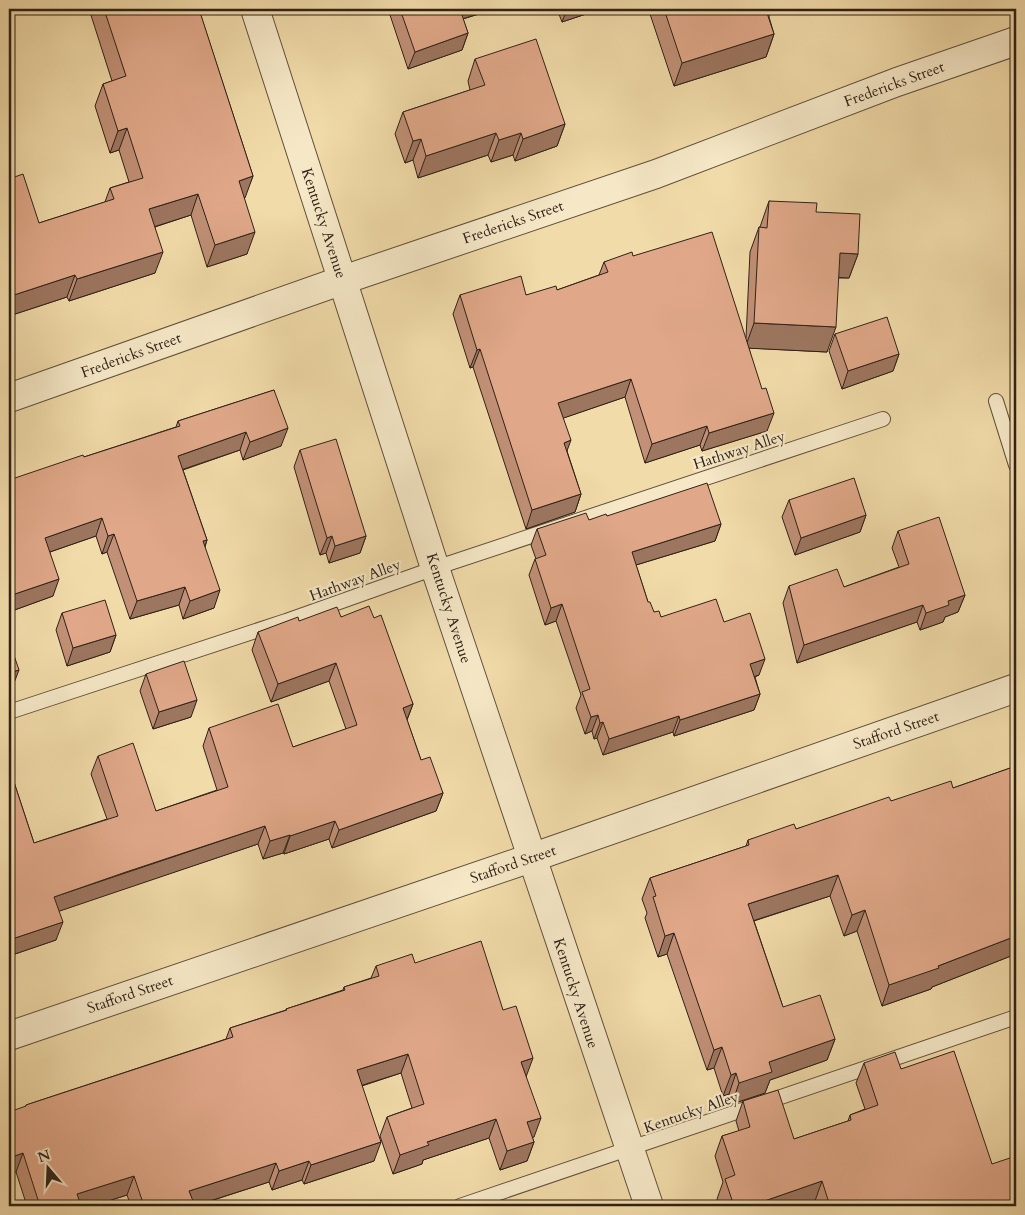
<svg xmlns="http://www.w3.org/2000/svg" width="1025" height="1215" font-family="Cardo,serif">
	<rect width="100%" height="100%" fill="#f1dba9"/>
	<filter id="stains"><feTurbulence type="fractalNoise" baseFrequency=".004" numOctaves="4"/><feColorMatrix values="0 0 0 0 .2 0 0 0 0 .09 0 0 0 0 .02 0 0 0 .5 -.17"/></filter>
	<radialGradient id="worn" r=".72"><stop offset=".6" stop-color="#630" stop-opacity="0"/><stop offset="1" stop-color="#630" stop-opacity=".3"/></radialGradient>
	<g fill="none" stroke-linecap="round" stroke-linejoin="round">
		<defs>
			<g id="service">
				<path d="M 996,401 L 1016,465"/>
				<path d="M 9,712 L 286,621 L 435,568 L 883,419"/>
				<path d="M 460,1206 L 1016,1017"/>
			</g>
			<g id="minor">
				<path d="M 255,9 L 435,568 L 649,1206"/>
				<path d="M 9,398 L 343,280 L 656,174 L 897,82 L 1016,41"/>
				<path d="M 9,1036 L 531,858 L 1016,688"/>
			</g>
		</defs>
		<use href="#service" stroke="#60503c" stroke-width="16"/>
		<use href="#minor" stroke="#60503c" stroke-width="30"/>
		<use href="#service" stroke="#f6e8c7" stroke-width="14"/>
		<use href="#minor" stroke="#f6e8c7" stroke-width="28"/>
	</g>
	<g fill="#c19076" stroke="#2f2118">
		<path d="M 89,9 L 199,9 L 199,10 L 253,176 L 244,198 L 247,254 L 207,267 L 191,215 L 155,227 L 155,273 L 69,301 L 67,297 L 9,316 L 9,179 L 39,223 L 105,202 L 110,188 L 129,182 L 119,150 L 110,153 L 95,106 L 103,84 L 112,81 Z"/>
		<path d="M 388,9 L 495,9 L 463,19 L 468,33 L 462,50 L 408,69 Z"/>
		<path d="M 557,9 L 601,9 L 562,22 Z"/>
		<path d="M 649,9 L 770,9 L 769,17 L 774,34 L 766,57 L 674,86 L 649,11 Z"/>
		<path d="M 475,59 L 565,124 L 557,146 L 515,161 L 513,155 L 491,162 L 488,155 L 418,178 L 413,160 L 405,163 L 395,134 L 403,112 L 470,90 L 468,81 Z"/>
		<path d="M 769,201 L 816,212 L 858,254 L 849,278 L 838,278 L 827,352 L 749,348 L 767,431 L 702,451 L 700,445 L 645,463 L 625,397 L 563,418 L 567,451 L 581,494 L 575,512 L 526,529 L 473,367 L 470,368 L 453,314 L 460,295 L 526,295 L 557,290 L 599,275 L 604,262 L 633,256 L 746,338 L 750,252 L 759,227 L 760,227 Z"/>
		<path d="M 835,334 L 899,354 L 893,371 L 842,389 L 829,351 Z"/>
		<path d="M 274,390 L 281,446 L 243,460 L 240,450 L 183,470 L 207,540 L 205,547 L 214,608 L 183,619 L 179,605 L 130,619 L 107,552 L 102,554 L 96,536 L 50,552 L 53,596 L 9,612 L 84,457 L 176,427 L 178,421 Z"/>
		<path d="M 300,450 L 366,536 L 360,553 L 329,563 L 326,553 L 320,555 L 294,467 Z"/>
		<path d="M 789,500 L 866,515 L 860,532 L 795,555 L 782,517 Z"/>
		<path d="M 607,516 L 721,524 L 715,541 L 636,565 L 648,602 L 654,612 L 661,617 L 724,622 L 759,675 L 755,677 L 760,694 L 754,710 L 674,736 L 673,732 L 603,755 L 597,738 L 594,739 L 592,731 L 585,734 L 576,708 L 581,695 L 556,621 L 545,625 L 529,575 L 535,559 L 536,559 L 531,545 L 537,529 L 589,520 Z"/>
		<path d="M 898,531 L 965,595 L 958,612 L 945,617 L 943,622 L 920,630 L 917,622 L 797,663 L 783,603 L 789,586 L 844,587 L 899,567 L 892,548 Z"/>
		<path d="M 62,613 L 116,635 L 110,652 L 67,666 L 56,630 Z"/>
		<path d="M 341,617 L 374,618 L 413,704 L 407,720 L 421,760 L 443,793 L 436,811 L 332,848 L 329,839 L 284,854 L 283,853 L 263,859 L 258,844 L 120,890 L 59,911 L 56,940 L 9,956 L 9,767 L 34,843 L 107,819 L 91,774 L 98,756 L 156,811 L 217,790 L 203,746 L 209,728 L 293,747 L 346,729 L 329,681 L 271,702 L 252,650 L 258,632 L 299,621 Z"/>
		<path d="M 146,674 L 191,717 L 153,729 L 140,691 Z"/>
		<path d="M 1016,766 L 1016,954 L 932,987 L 931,989 L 882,1006 L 857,931 L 844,936 L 830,896 L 754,921 L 783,1007 L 835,1039 L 827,1060 L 770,1080 L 765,1093 L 732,1104 L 729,1094 L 723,1096 L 714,1068 L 707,1070 L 667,954 L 658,957 L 645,918 L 647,913 L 642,899 L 650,878 L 746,846 L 748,840 L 796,829 L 891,801 L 953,788 Z"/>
		<path d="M 415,963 L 503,1010 L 526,1076 L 534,1137 L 532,1137 L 534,1142 L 527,1161 L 500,1170 L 489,1138 L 423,1160 L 422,1164 L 393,1174 L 380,1136 L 387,1117 L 412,1108 L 401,1073 L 362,1086 L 374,1161 L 304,1184 L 302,1180 L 272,1190 L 269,1182 L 195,1206 L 131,1206 L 127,1195 L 92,1206 L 27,1206 L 16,1172 L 26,1105 L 226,1039 L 230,1028 L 286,1010 L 286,1009 L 343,990 L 344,987 L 371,978 L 376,966 Z"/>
		<path d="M 864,1063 L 901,1069 L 992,1164 L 1016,1206 L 816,1206 L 815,1201 L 801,1206 L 720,1206 L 717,1199 L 723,1182 L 715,1156 L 722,1136 L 739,1131 L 736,1121 L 743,1101 L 794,1139 L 848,1121 L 850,1115 L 865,1109 L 856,1083 Z"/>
	</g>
	<g fill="#9d7660" stroke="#2f2118">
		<path d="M 457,9 L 495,9 L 452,22 Z"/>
		<path d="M 567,9 L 601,9 L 562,22 Z"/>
		<path d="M 468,33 L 462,50 L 408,69 L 415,52 Z"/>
		<path d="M 774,34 L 766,57 L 674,86 L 682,63 Z"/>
		<path d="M 565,124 L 557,146 L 515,161 L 523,139 Z"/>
		<path d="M 127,128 L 119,150 L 110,153 L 118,131 Z"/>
		<path d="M 496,133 L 488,155 L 418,178 L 426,156 Z"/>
		<path d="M 521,133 L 513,155 L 491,162 L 499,140 Z"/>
		<path d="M 421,139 L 413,160 L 405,163 L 413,141 Z"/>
		<path d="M 253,176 L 245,198 L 231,203 L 239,181 Z"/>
		<path d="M 198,194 L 191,215 L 141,231 L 149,209 Z"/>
		<path d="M 255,232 L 247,254 L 207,267 L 215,245 Z"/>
		<path d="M 163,252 L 155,273 L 69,301 L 77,279 Z"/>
		<path d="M 840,253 L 858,254 L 849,278 L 831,277 Z"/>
		<path d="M 75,275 L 67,297 L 9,316 L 9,309 L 14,295 Z"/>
		<path d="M 754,323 L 836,327 L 827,352 L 745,348 Z"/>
		<path d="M 480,349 L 473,367 L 470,368 L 477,350 Z"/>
		<path d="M 899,354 L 893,371 L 842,389 L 848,371 Z"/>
		<path d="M 631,379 L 625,397 L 552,422 L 558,403 Z"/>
		<path d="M 774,413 L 767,431 L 702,451 L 709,433 Z"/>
		<path d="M 707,426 L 700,445 L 645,463 L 652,444 Z"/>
		<path d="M 288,428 L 281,446 L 243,460 L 250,442 Z"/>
		<path d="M 246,432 L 240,450 L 172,473 L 178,456 Z"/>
		<path d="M 571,440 L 564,459 L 564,443 Z"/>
		<path d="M 581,494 L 575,512 L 526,529 L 532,510 Z"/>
		<path d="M 866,515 L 860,532 L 795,555 L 801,538 Z"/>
		<path d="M 102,518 L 96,536 L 38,556 L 45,538 Z"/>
		<path d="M 721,524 L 715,541 L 626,568 L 632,552 Z"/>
		<path d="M 114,534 L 107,552 L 102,554 L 108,536 Z"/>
		<path d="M 332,536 L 326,553 L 320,555 L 327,538 Z"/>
		<path d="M 366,536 L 360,553 L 329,563 L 335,546 Z"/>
		<path d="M 207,540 L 201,557 L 203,541 Z"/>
		<path d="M 59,579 L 53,596 L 9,612 L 9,596 Z"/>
		<path d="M 185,587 L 179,605 L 130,619 L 137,601 Z"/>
		<path d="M 220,590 L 214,608 L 183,619 L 190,601 Z"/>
		<path d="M 965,595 L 958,612 L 945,617 L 943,622 L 920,630 L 926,613 L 948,601 Z"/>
		<path d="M 562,604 L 556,621 L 545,625 L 551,608 Z"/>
		<path d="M 923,605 L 917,622 L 797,663 L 804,645 Z"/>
		<path d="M 116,635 L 110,652 L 67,666 L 73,648 Z"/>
		<path d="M 765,659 L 759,675 L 744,680 L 750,664 Z"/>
		<path d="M 336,663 L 329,681 L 271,702 L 278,684 Z"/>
		<path d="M 19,670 L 12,688 L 9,689 L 9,673 Z"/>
		<path d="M 760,694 L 754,710 L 674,736 L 680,720 Z"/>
		<path d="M 197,700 L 191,717 L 153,729 L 159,712 Z"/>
		<path d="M 413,704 L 406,722 L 403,708 Z"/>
		<path d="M 598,715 L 592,731 L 585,734 L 591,717 Z"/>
		<path d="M 679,716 L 673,732 L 603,755 L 609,739 Z"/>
		<path d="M 603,722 L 597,738 L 594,739 L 600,723 Z"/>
		<path d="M 443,793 L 436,811 L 332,848 L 339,830 Z"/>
		<path d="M 335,821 L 329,839 L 284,854 L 290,836 Z"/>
		<path d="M 265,826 L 258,844 L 48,915 L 54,897 Z"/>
		<path d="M 290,835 L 283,853 L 263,859 L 270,841 Z"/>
		<path d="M 838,875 L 830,896 L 740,925 L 748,904 Z"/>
		<path d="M 865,910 L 857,931 L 844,936 L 852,915 Z"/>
		<path d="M 63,922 L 56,940 L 9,956 L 9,940 Z"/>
		<path d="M 674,933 L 667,954 L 658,957 L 665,936 Z"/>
		<path d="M 1016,936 L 1016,954 L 932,987 L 931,989 L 882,1006 L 889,985 Z"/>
		<path d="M 835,1039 L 827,1060 L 770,1080 L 765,1093 L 732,1104 L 739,1083 L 769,1062 Z"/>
		<path d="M 722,1047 L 714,1068 L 707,1070 L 714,1050 Z"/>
		<path d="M 408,1054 L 401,1073 L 350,1089 L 357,1070 Z"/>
		<path d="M 533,1058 L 526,1077 L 521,1062 Z"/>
		<path d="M 736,1073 L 729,1094 L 723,1096 L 731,1075 Z"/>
		<path d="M 541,1118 L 534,1137 L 520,1141 L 527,1122 Z"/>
		<path d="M 496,1119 L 489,1138 L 423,1160 L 422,1164 L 393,1174 L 400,1155 L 427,1142 Z"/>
		<path d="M 381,1142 L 374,1161 L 304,1184 L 311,1165 Z"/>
		<path d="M 534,1142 L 527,1161 L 500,1170 L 507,1151 Z"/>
		<path d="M 23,1153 L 16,1172 L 9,1175 L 9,1158 Z"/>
		<path d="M 309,1161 L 302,1180 L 272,1190 L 279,1171 Z"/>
		<path d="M 276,1163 L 269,1182 L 194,1206 L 189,1191 Z"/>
		<path d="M 134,1176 L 127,1195 L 92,1206 L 73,1206 L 77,1194 Z"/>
		<path d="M 822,1181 L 815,1201 L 801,1206 L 750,1206 Z"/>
	</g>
	<g fill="#e0a889" stroke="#2f2118">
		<path d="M 104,9 L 199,9 L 253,176 L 239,181 L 255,232 L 215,245 L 198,194 L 149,209 L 163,252 L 77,279 L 75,275 L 14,295 L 9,280 L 9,179 L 23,174 L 39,223 L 114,199 L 110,188 L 143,178 L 127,128 L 118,131 L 103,84 L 126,76 Z"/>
		<path d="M 400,9 L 460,9 L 468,33 L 415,52 Z"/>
		<path d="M 664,9 L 770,9 L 771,12 L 767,13 L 774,34 L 682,63 Z"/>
		<path d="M 536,39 L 565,124 L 523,139 L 521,133 L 499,140 L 496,133 L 426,156 L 421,139 L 413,141 L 403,112 L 485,85 L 475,59 Z"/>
		<path d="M 769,201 L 817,203 L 816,212 L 860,214 L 858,254 L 840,253 L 836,327 L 754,323 L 759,227 L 767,228 Z"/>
		<path d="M 712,232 L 762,389 L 766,388 L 774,413 L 709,433 L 707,426 L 652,444 L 631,379 L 558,403 L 571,440 L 564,443 L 581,494 L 532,510 L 480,349 L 477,350 L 460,295 L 521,276 L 526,295 L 556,286 L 557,290 L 608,272 L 604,262 L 632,252 L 633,256 Z"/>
		<path d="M 887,317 L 899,354 L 848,371 L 835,334 Z"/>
		<path d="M 274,390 L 288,428 L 250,442 L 246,432 L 178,456 L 207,540 L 203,541 L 220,590 L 190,601 L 185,587 L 137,601 L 114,534 L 108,536 L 102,518 L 45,538 L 59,579 L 9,596 L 9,480 L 83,455 L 84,457 L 180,426 L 178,421 Z"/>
		<path d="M 336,439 L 366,536 L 335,546 L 332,536 L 327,538 L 300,450 Z"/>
		<path d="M 854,478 L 866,515 L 801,538 L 789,500 Z"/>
		<path d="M 707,483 L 721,524 L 632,552 L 648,602 L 650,602 L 654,612 L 659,611 L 661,617 L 716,599 L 724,622 L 750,613 L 765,659 L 750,664 L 760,694 L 680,720 L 679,716 L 609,739 L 603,722 L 600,723 L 598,715 L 591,717 L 582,692 L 590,689 L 562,604 L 551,608 L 535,559 L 546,555 L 537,529 L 586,513 L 589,520 L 606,514 L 607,516 Z"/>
		<path d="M 939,517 L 965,595 L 948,601 L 949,605 L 926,613 L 923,605 L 804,645 L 789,586 L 837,569 L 844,587 L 909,564 L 898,531 Z"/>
		<path d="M 105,600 L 116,635 L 73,648 L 62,613 Z"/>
		<path d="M 369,606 L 374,618 L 381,615 L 413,704 L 403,708 L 421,760 L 430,757 L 443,793 L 339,830 L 335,821 L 290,836 L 290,835 L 270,841 L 265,826 L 126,872 L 54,897 L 63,922 L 9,940 L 9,767 L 34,843 L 118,816 L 98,756 L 133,743 L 156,811 L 228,787 L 209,728 L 278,704 L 293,747 L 357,725 L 336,663 L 278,684 L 258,632 L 298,617 L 299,621 L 337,607 L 341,617 Z"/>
		<path d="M 9,641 L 19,670 L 9,673 Z"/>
		<path d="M 184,661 L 197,700 L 159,712 L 146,674 Z"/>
		<path d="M 1016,766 L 1016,936 L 938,966 L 939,968 L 889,985 L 865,910 L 852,915 L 838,875 L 748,904 L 783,1007 L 820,995 L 835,1039 L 769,1062 L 772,1072 L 739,1083 L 736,1073 L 731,1075 L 722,1047 L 714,1050 L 674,933 L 665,936 L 653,897 L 656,896 L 650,878 L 749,845 L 748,840 L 794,824 L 796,829 L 889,797 L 891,801 L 951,781 L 953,788 Z"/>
		<path d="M 481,941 L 503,1010 L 516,1006 L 533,1058 L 521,1062 L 541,1118 L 527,1122 L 534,1142 L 507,1151 L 496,1119 L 427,1142 L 429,1145 L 400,1155 L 387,1117 L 424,1104 L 408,1054 L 357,1070 L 381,1142 L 311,1165 L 309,1161 L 279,1171 L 276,1163 L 189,1191 L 195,1206 L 144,1206 L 134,1176 L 77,1194 L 81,1206 L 40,1206 L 23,1153 L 9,1158 L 9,1112 L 26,1106 L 26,1105 L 233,1037 L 230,1028 L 287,1010 L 286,1009 L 345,990 L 344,987 L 379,976 L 376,966 L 412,954 L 415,963 Z"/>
		<path d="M 954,1051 L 992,1164 L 1016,1156 L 1016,1206 L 830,1206 L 822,1181 L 750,1206 L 734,1206 L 725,1179 L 735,1175 L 722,1136 L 750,1127 L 743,1101 L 778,1090 L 794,1139 L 851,1120 L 850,1115 L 878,1105 L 864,1063 L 895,1052 L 901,1069 Z"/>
	</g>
	<g text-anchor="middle" stroke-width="4.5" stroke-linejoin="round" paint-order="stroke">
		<g font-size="15" fill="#2f2118" stroke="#f6e8c7">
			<text transform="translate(894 84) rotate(-20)" y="5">Fredericks Street</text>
			<text transform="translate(513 222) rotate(-19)" y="5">Fredericks Street</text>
			<text transform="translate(324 223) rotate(72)" y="5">Kentucky Avenue</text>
			<text transform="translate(131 355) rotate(-20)" y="5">Fredericks Street</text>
			<text transform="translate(739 450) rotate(-18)" y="5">Hathway Alley</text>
			<text transform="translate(355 580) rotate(-20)" y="5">Hathway Alley</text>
			<text transform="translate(449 608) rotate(72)" y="5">Kentucky Avenue</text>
			<text transform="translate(896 730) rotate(-19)" y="5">Stafford Street</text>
			<text transform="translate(513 864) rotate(-19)" y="5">Stafford Street</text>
			<text transform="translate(576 993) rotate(72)" y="5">Kentucky Avenue</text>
			<text transform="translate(130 994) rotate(-19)" y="5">Stafford Street</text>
			<text transform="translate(691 1112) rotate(-19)" y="5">Kentucky Alley</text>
		</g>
	</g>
	<rect width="1025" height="1215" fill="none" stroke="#f1dba9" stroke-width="30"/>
	<rect x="10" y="10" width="1005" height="1195" fill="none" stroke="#2f2118" stroke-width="2.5"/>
	<rect x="15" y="15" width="995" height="1185" fill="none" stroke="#2f2118"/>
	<g transform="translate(48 1168) rotate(341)" stroke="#f6e8c7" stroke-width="4" paint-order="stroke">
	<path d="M0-4L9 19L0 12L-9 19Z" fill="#2f2118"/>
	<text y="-8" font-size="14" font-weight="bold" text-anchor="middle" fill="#2f2118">N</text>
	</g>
	<rect width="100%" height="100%" filter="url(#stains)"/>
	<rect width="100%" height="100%" fill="url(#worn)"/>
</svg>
